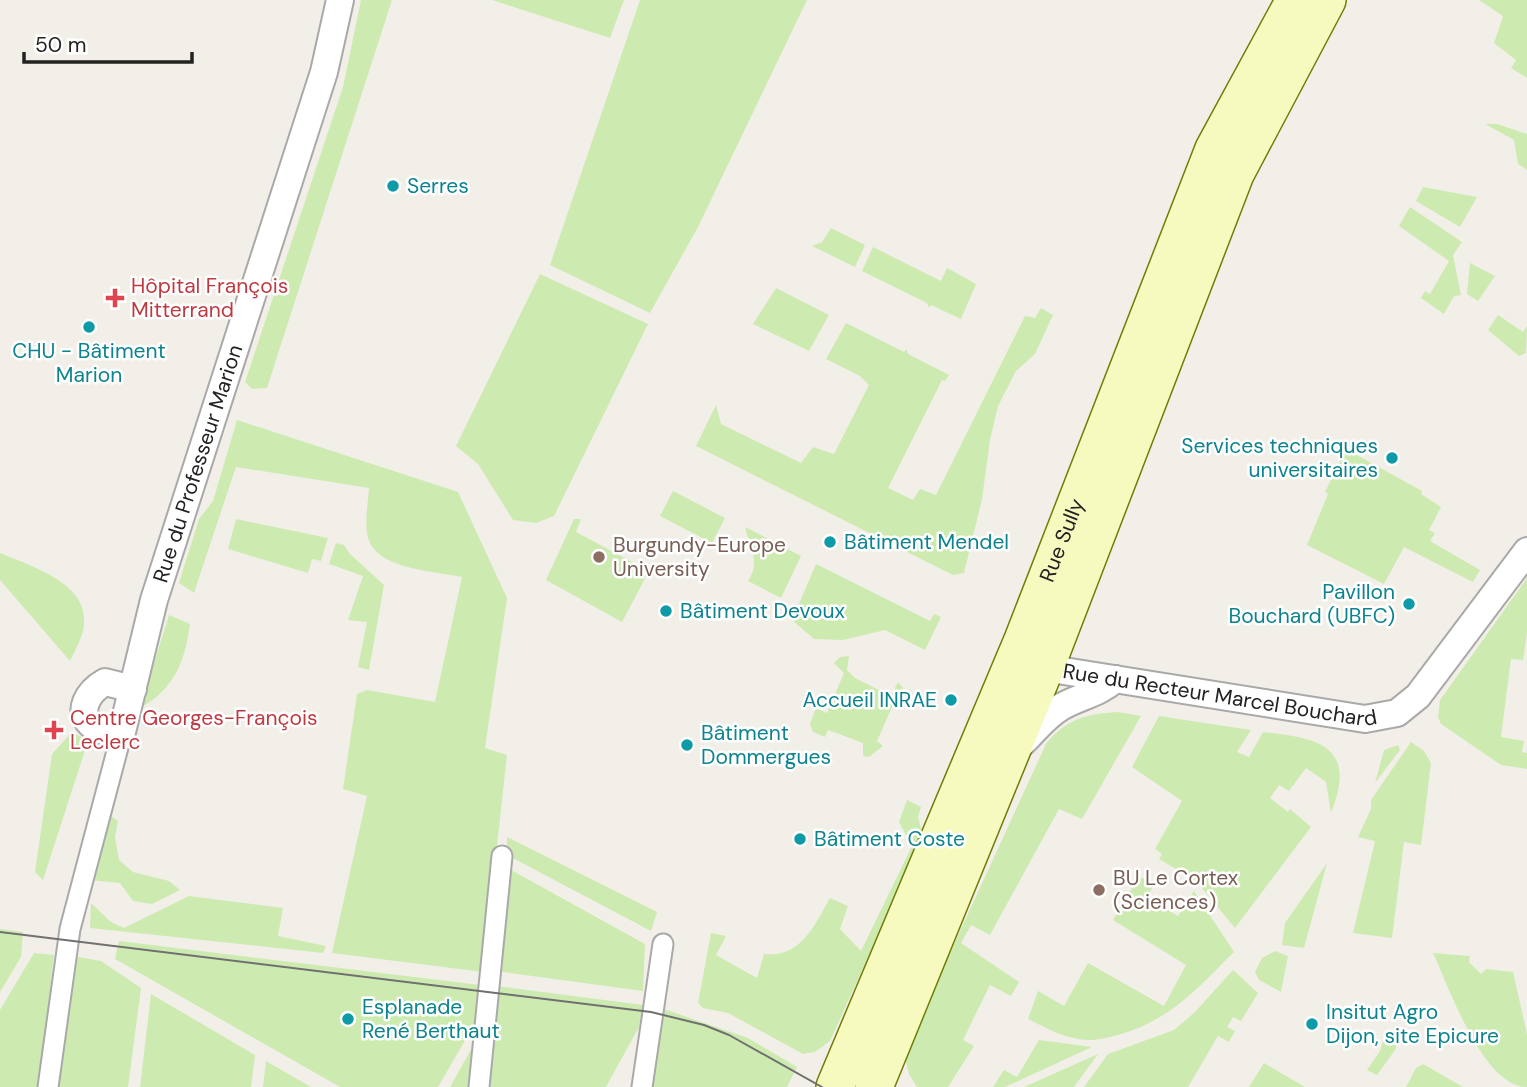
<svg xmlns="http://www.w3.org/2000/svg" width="1527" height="1087" font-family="'DM Sans',sans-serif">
	<rect width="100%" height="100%" fill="#f2efe9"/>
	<g fill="#cdebb0">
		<path d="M 361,0 L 392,0 L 267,388 L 252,389 L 245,382 L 343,87 Z"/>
		<path d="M 492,0 L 624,0 L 610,38 Z"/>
		<path d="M 640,0 L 807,0 L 698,227 L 650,313 L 550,265 Z"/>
		<path d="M 1479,0 L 1527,0 L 1527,78 L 1511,68 L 1516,60 L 1494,43 L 1503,16 Z"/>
		<path d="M 1485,124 L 1497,124 L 1527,134 L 1527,170 L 1518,164 L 1514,140 Z"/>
		<path d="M 1423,187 L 1477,197 L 1460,227 L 1416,201 Z"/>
		<path d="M 1410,207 L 1462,242 L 1453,255 L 1461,295 L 1454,296 L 1444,314 L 1421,298 L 1425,291 L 1430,294 L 1449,261 L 1399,226 Z"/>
		<path d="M 831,228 L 865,245 L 855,267 L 812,246 L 822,242 Z"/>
		<path d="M 873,247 L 941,281 L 947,268 L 976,284 L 961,319 L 931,305 L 929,308 L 927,303 L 862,271 Z"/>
		<path d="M 1470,263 L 1495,276 L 1478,301 L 1467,294 Z"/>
		<path d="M 540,274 L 648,324 L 554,516 L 536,523 L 513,520 L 478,464 L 456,446 Z"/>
		<path d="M 776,288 L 829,315 L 809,351 L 753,324 Z"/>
		<path d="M 1041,308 L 1053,315 L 1035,354 L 1016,371 L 998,406 L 990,440 L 982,499 L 964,573 L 953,575 L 696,446 L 716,405 L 721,424 L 801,463 L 813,447 L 834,454 L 869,385 L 860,376 L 826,359 L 846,323 L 904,352 L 906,349 L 908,354 L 949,375 L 945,381 L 942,380 L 888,488 L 913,500 L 920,489 L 936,495 L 1025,316 L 1035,318 Z"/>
		<path d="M 1498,315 L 1523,332 L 1527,326 L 1526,353 L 1519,356 L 1488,330 Z"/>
		<path d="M 237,420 L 458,492 L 507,598 L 485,748 L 507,755 L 483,972 L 332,953 L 367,796 L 343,789 L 357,694 L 367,690 L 435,702 L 462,577 C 436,571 377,570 368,538 C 364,523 368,504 369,488 L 236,467 L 194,593 L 179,583 L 199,519 L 213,501 Z"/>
		<path d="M 1346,449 L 1422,491 L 1421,494 L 1441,507 L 1429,530 L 1435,533 L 1430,541 L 1480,570 L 1473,582 L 1404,547 L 1384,584 L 1307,545 L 1328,494 L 1325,492 Z"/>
		<path d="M 673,491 L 725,518 L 712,543 L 660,516 Z"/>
		<path d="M 236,519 L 328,538 L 321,561 L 312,559 L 308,573 L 228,549 Z"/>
		<path d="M 574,519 L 581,519 L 576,532 L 649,571 L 622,622 L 546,580 Z"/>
		<path d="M 745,527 L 801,556 L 781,598 L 748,581 C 761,562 750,548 745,527 Z"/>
		<path d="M 336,543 L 344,545 L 350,554 L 384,585 L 369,670 L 358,667 L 367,622 L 348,620 L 363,576 L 329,564 Z"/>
		<path d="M 0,553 C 31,566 89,583 84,625 C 83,637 75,650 70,661 L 0,580 Z"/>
		<path d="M 816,564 L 930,621 L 934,614 L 941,617 L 925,650 L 885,630 L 843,640 L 814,639 L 792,620 Z"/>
		<path d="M 1527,578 L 1527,633 L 1523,660 L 1511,659 L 1501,737 L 1524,741 L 1522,752 L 1527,753 L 1527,769 L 1501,765 L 1441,724 L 1438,717 L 1440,700 Z"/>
		<path d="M 169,615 L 190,624 C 185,662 174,689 140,708 Z"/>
		<path d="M 849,656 L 847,670 L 855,678 L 891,696 L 898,682 L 903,688 L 903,699 L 896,698 L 877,741 L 883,746 L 869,757 L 863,756 L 863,743 L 828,730 L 825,737 L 813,732 L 810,724 L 816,708 L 827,713 L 844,673 L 834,663 L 840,657 Z"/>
		<path d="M 1117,712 L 1141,716 L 1082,819 L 1059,809 L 990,935 L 971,925 L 961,943 L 1019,982 L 1011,996 L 990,985 L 963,1040 L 974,1046 L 948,1087 L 917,1087 L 909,1074 L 904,1053 L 1046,744 C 1066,719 1086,714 1117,712 Z"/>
		<path d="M 1159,716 L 1251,730 L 1237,752 L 1249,757 L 1263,732 C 1318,738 1358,745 1331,813 L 1326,782 L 1306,768 L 1289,791 L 1279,785 L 1270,798 L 1288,812 L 1290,809 L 1311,827 L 1235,928 L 1196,881 L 1159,859 L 1162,854 L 1155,849 L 1182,801 L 1132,767 Z"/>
		<path d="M 72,732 L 88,741 L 43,880 L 35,872 L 52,754 Z"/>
		<path d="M 1411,742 L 1424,751 L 1431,763 L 1421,845 L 1404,842 L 1392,938 L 1353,933 L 1375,841 L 1358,837 L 1371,809 L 1371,800 Z"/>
		<path d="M 1398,745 L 1400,750 L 1375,783 L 1384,750 Z"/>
		<path d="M 907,800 L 921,807 L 918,817 L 923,836 L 830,1041 L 815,1052 L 803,1054 L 728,1013 L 703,1008 L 698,1003 L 711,933 L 726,936 L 716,955 L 757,978 L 764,954 C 801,958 814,926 830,898 L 848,906 L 840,929 L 861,951 L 912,846 L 899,822 Z"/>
		<path d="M 106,812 L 118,821 L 115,837 L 119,860 L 133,872 L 169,881 L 180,890 L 152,904 L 133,901 L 120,883 L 90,880 Z"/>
		<path d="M 507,837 L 657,912 L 651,931 L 507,855 Z"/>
		<path d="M 1327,863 L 1304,948 L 1282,945 L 1285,923 Z"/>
		<path d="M 502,865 L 645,944 L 643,991 L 495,971 Z"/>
		<path d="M 1139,876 L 1154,885 L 1147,897 L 1178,916 L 1194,891 L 1234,952 C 1199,987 1170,1020 1121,1034 C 1107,1038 1093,1042 1078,1039 C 1060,1036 1044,1027 1028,1019 L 1038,991 L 1064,1006 L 1088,963 L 1164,1006 L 1186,965 L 1113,920 Z"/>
		<path d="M 189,896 L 283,908 L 278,936 L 326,946 L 323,953 L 90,928 L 91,903 L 111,922 L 124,928 Z"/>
		<path d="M 0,929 L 23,932 L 21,957 L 0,992 Z"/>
		<path d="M 119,941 L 480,985 L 478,1018 L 438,1087 L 340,1087 L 115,959 Z"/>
		<path d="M 1275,951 L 1288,956 L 1281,992 L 1259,980 L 1255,972 L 1262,958 Z"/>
		<path d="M 34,953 L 54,955 L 39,1087 L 0,1087 L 0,1010 Z"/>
		<path d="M 1433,953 L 1470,956 L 1469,962 L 1481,974 L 1486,969 L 1513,972 L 1527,1034 L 1527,1087 C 1483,1087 1449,987 1433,953 Z"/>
		<path d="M 73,956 L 101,961 L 141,988 L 128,1087 L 57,1087 Z"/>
		<path d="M 1233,970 L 1258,993 L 1241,1021 L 1233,1017 L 1227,1027 L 1235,1031 L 1229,1042 L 1218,1036 L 1188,1087 L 1084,1087 L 1108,1054 L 1174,1030 L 1194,1013 Z"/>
		<path d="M 496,986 L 643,1005 L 639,1027 L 606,1087 L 485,1087 Z"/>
		<path d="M 151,994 L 255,1055 L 251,1087 L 140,1087 Z"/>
		<path d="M 658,1007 L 748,1038 L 797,1067 L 787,1087 L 649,1087 Z"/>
		<path d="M 1385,1034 L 1399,1038 L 1395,1050 L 1377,1075 L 1367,1070 L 1380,1051 Z"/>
		<path d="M 477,1039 L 471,1087 L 450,1087 Z"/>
		<path d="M 1039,1040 L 1092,1047 L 1005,1087 L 993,1087 L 1004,1070 L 1017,1077 Z"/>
		<path d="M 1098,1054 L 1074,1087 L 1024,1087 Z"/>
		<path d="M 266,1061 L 311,1087 L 263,1087 Z"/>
		<path d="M 1264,1063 L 1305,1087 L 1249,1087 Z"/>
		<path d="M 1423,1064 L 1463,1087 L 1406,1087 L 1416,1068 Z"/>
	</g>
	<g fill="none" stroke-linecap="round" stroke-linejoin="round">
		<defs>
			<g id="pedestrian">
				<path d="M 48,1087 L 70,929 L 121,736"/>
				<path d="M 479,1087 L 502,856"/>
				<path d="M 642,1087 L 663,944"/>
			</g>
			<g id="minor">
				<path id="s1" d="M 1031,673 L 1045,668 L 1365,719 L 1397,713 L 1418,696 L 1527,551"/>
				<path id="s2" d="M 133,689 L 105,682 C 89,691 74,712 94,727 C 101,731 113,733 121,736 L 154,600 L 324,72 L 340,0"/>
				<path d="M 1020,745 C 1034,732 1044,717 1061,707 C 1080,696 1099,694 1115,679"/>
			</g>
			<g id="secondary">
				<path id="s3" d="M 835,1087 L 1023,640 L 1214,149 L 1295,0"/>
				<path d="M 874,1087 L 1045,668 L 1235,174 L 1327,0"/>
			</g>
		</defs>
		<use href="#pedestrian" stroke="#a9a9a9" stroke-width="23"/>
		<use href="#minor" stroke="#a9a9a9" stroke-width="30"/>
		<use href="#secondary" stroke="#707d05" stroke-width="40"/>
		<use href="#pedestrian" stroke="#fff" stroke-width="19"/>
		<use href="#minor" stroke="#fff" stroke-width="26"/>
		<use href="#secondary" stroke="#f7fabf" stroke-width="37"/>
		<path stroke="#707070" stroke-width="2" d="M 0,932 L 651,1012 L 704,1025 L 729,1035 L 822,1087"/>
	</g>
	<g fill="#0f9aa8" stroke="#fff" stroke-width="2.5">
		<circle cx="393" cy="186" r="7"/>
		<circle cx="89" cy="327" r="7"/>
		<circle cx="1392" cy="458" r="7"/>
		<circle cx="830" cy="542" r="7"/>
		<circle cx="1409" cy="604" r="7"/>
		<circle cx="666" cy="611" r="7"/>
		<circle cx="951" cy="700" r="7"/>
		<circle cx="687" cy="745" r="7"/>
		<circle cx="800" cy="839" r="7"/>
		<circle cx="348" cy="1019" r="7"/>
		<circle cx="1312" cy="1024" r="7"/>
	</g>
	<g fill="#e0444e" stroke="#fff" stroke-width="2.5">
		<path d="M111.5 287.5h7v7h7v7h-7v7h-7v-7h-7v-7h7z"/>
		<path d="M50.5 719.5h7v7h7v7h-7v7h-7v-7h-7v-7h7z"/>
	</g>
	<g fill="#8d6e63" stroke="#fff" stroke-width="2.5">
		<circle cx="599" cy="557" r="7"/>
		<circle cx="1099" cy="890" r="7"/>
	</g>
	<g text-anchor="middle" stroke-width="5" stroke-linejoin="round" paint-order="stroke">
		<g font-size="21" fill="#0d838f" stroke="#fff" text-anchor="start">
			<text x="407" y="193">Serres</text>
			<text x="89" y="358" text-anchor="middle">CHU - Bâtiment<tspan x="89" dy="24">Marion</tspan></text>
			<text x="1378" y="453" text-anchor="end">Services techniques<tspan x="1378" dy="24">universitaires</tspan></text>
			<text x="844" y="549">Bâtiment Mendel</text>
			<text x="1395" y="599" text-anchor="end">Pavillon<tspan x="1395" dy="24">Bouchard (UBFC)</tspan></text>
			<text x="680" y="618">Bâtiment Devoux</text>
			<text x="937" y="707" text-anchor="end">Accueil INRAE</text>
			<text x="701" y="740">Bâtiment<tspan x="701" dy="24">Dommergues</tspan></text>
			<text x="814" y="846">Bâtiment Coste</text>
			<text x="362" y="1014">Esplanade<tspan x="362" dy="24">René Berthaut</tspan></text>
			<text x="1326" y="1019">Insitut Agro<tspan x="1326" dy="24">Dijon, site Epicure</tspan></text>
		</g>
		<g font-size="21" fill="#be3a42" stroke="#fff" text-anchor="start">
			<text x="131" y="293">Hôpital François<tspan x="131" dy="24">Mitterrand</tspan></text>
			<text x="70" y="725">Centre Georges-François<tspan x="70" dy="24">Leclerc</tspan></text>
		</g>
		<g font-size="21" fill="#222" stroke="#fff">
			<text dy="7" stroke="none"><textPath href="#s2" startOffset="397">Rue du Professeur Marion</textPath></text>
			<text dy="7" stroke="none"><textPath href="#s3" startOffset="592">Rue Sully</textPath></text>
			<text dy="7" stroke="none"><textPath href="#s1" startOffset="192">Rue du Recteur Marcel Bouchard</textPath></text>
		</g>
		<g font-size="21" fill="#785e54" stroke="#fff" text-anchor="start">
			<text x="613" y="552">Burgundy-Europe<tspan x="613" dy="24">University</tspan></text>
			<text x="1113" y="885">BU Le Cortex<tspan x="1113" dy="24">(Sciences)</tspan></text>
		</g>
	</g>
	<path d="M24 52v10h168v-10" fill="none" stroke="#222222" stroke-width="3.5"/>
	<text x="35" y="52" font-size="21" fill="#222222" stroke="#ffffff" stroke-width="5" paint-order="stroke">50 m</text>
</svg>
